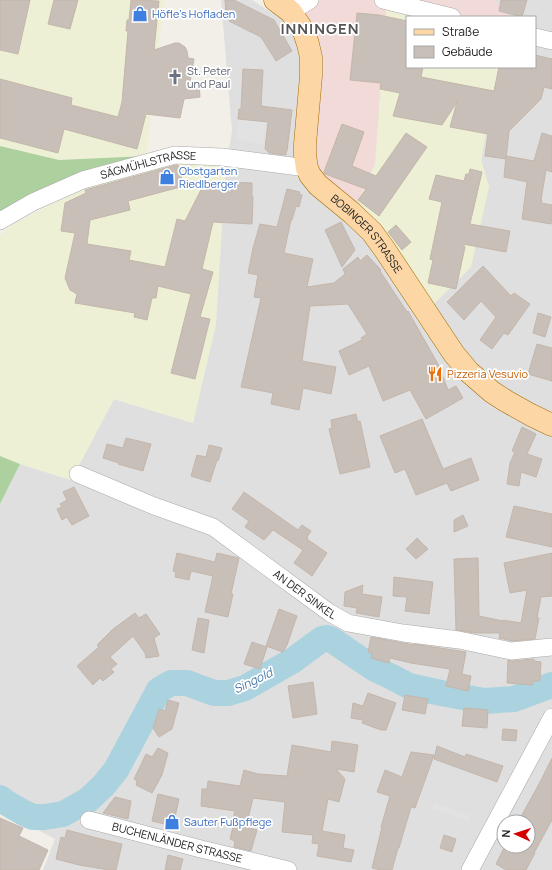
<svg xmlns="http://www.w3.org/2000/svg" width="552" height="870" font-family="Manrope,sans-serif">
	<rect width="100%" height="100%" fill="#f2efe9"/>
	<path fill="#e0dfdf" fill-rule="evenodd" d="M 221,0 L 252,0 L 286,22 L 302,51 L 489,187 L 481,160 L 498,67 L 535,67 L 535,17 L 511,17 L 494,0 L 552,0 L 552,870 L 43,870 L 55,839 L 0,810 L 0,504 L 20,464 L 71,480 L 114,399 L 193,423 L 223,201 L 226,168 L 232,131 ZM 504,822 L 528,822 L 528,846 L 504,846 Z"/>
	<path fill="#f2dad9" d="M 310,0 L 494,0 L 511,17 L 452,17 L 387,1 L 375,164 L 352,213 L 315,182 L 304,32 L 304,5 Z"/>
	<g fill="#eef0d5">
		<path d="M 0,0 L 164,0 L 146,156 L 59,160 L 0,146 Z"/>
		<path d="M 387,1 L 452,17 L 407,17 L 407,67 L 498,67 L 481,160 L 489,187 L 471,267 L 426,312 L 352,213 L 375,164 Z"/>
		<path d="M 175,160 L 226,162 L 216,325 L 193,423 L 114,399 L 71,480 L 20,464 L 0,456 L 0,235 L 15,223 L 84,187 Z"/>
	</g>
	<g fill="#add19e">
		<path d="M 0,146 L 59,160 L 146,156 L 57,182 L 0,216 Z"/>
		<path d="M 0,456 L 20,464 L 0,504 Z"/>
	</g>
	<g fill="#e2e2e2">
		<path d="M 238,119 L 266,122 L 263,145 L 237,139 Z"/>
		<path d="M 435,803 L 470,816 L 468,821 L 432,809 Z"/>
	</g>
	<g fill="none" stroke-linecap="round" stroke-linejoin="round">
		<path stroke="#aad3df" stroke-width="26" d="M 0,798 L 5,802 L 24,813 L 33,817 L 45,817 L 63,814 L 88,800 L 103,786 L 116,770 L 159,690 L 171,683 L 187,683 L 214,693 L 228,693 L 245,688 L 292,661 L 322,639 L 327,638 L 332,640 L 375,669 L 390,676 L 409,686 L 441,693 L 484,701 L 514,699 L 552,685"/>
	</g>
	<g fill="#c7bfb8" stroke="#c4b6ab">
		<path d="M 0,0 L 30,0 L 18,54 L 0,50 Z"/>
		<path d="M 54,0 L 78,0 L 70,29 L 48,24 Z"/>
		<path d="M 131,0 L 159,1 L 154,50 L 175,43 L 179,43 L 185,47 L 187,51 L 188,58 L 194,59 L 190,82 L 199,82 L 200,97 L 184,99 L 180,118 L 146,114 L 137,149 L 64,129 L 58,153 L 0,138 L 0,79 L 72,98 L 71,105 L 118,117 L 122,102 L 128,31 L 126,31 L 127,20 L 129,20 Z"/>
		<path d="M 225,0 L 234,0 L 274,20 L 292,51 L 276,61 L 261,37 L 229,21 L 232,16 L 226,14 Z"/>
		<path d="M 501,0 L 527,0 L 522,17 L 499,11 Z"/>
		<path d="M 357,13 L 379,15 L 407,21 L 407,67 L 423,67 L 421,77 L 494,91 L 499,67 L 535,67 L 535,55 L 552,59 L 552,89 L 544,87 L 541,99 L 509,131 L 506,159 L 485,156 L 488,134 L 450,127 L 457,102 L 442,125 L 393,116 L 400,93 L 380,89 L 381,83 L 350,80 Z"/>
		<path d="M 243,69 L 263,70 L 261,106 L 292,110 L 287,151 L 286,151 L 286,155 L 269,153 L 265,149 L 268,122 L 238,119 L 239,109 L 241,109 Z"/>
		<path d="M 342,124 L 364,132 L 352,166 L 376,176 L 406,133 L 427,147 L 379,216 L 358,200 L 366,189 L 325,174 L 324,172 Z"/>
		<path d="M 542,133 L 552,136 L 552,172 L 546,170 L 541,200 L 542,200 L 541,203 L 552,205 L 552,216 L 551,224 L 522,219 L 527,182 L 504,177 L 506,156 L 534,161 Z"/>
		<path d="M 176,165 L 178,165 L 184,186 L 128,201 L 130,210 L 90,220 L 87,244 L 131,251 L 129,260 L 165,267 L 177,219 L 185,221 L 206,180 L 231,193 L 231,182 L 252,183 L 252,197 L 253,197 L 252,224 L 213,222 L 202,269 L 213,272 L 200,317 L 210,319 L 195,379 L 171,373 L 191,294 L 158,286 L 156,298 L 152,298 L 147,320 L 134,317 L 135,313 L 75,303 L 77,294 L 70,290 L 65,278 L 75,233 L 61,231 L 65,203 L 86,193 L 85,190 Z"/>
		<path d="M 470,169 L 482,172 L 470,224 L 510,231 L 506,252 L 463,244 L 465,247 L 456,289 L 428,283 L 433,260 L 430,259 L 442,202 L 429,199 L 436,175 L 464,181 L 466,174 L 469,174 Z"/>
		<path d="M 287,189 L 300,192 L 299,194 L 302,195 L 299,207 L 296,206 L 292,220 L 291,220 L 284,253 L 313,259 L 307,287 L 334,283 L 345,274 L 343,269 L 358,257 L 360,261 L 367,255 L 381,270 L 380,271 L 407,312 L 408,311 L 438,364 L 448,390 L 456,386 L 463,398 L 426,419 L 410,390 L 383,401 L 369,366 L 349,375 L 339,351 L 362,340 L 361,338 L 367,334 L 348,304 L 310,306 L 302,361 L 336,367 L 331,394 L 303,388 L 299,410 L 271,404 L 273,393 L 241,387 L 261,298 L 254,297 L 258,275 L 248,273 L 253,248 L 260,224 L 277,227 Z"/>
		<path d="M 341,222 L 355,250 L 342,267 L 325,230 Z"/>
		<path d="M 396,225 L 411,242 L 402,250 L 388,232 Z"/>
		<path d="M 483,266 L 511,296 L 514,293 L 530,304 L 508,335 L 504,333 L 492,349 L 480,340 L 496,317 L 481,301 L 464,320 L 447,302 Z"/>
		<path d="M 538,313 L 551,317 L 545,337 L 533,333 Z"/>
		<path d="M 537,344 L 552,348 L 552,381 L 528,374 Z"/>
		<path d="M 356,414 L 358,422 L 360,421 L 370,467 L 340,474 L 329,429 L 332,428 L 331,420 Z"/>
		<path d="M 422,419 L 443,469 L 471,458 L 479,480 L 451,491 L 447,483 L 416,495 L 405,469 L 395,473 L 380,436 Z"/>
		<path d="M 522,427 L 536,434 L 527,454 L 542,459 L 536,477 L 521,472 L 519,486 L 507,484 L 510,463 L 515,452 L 512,451 Z"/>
		<path d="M 126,438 L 151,444 L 143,471 L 118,464 L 119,463 L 103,458 L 107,444 L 123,448 Z"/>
		<path d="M 209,445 L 222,448 L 218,461 L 217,460 L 210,482 L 191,476 L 197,455 L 206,457 Z"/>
		<path d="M 74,487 L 89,516 L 72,525 L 67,517 L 62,520 L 57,509 L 62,507 L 60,504 L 67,500 L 63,492 Z"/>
		<path d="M 244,492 L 298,530 L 302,525 L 311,531 L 307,537 L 308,537 L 307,539 L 327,553 L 312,576 L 294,563 L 303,550 L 273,530 L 264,540 L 245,527 L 249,521 L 232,509 Z"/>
		<path d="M 514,506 L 552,514 L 552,547 L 506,537 Z"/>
		<path d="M 463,515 L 468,526 L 454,532 L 454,520 Z"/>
		<path d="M 417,538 L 428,549 L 416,559 L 406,549 Z"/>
		<path d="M 177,553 L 215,562 L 217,553 L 239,558 L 231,594 L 233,594 L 228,617 L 205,612 L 213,576 L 191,571 L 189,580 L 175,577 L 176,572 L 173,571 Z"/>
		<path d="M 552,553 L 552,596 L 541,597 L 537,618 L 539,618 L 535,639 L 512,641 L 499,638 L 500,633 L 475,633 L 456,630 L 454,559 L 478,558 L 479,616 L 503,621 L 503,620 L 521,623 L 527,590 L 510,593 L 504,563 Z"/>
		<path d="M 394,577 L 433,582 L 429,614 L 405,611 L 407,597 L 393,596 Z"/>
		<path d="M 363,585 L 362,594 L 382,597 L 379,617 L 356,613 L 357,608 L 344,606 L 345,592 Z"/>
		<path d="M 279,609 L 297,616 L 287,645 L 283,652 L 266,646 Z"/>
		<path d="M 135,613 L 139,618 L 146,614 L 160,634 L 154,638 L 159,656 L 146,658 L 145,653 L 133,636 L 110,657 L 117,664 L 111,669 L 114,672 L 103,681 L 100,678 L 93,685 L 77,666 L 99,647 L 97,645 L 113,629 Z"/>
		<path d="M 198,618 L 209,620 L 204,653 L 192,650 Z"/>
		<path d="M 371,637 L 414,645 L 414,644 L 466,652 L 462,674 L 471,676 L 468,691 L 446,686 L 450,669 L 411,663 L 390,658 L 389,663 L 371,658 L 372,653 L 368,652 Z"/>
		<path d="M 252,642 L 267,647 L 260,669 L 244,664 Z"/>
		<path d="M 534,659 L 534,661 L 541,662 L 540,681 L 533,681 L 532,685 L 507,683 L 508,660 L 512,661 Z"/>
		<path d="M 313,682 L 317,714 L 293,718 L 288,686 Z"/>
		<path d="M 368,693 L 396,703 L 386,730 L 381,730 L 362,723 L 363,720 L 351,718 L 353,703 L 363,706 Z"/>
		<path d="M 405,695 L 428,699 L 425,714 L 402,710 Z"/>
		<path d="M 168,700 L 179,703 L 172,729 L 159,737 L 153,728 L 159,709 L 165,711 Z"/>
		<path d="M 464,708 L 488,710 L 487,728 L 462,726 Z"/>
		<path d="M 503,729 L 517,730 L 516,741 L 502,740 Z"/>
		<path d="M 332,741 L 358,745 L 354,772 L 336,769 L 345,779 L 339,802 L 328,799 L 322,831 L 345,835 L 343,848 L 354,850 L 351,862 L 317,856 L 319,844 L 312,843 L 313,835 L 282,832 L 285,802 L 253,798 L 246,827 L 257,830 L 251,851 L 234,847 L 235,841 L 230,839 L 234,823 L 232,823 L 235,811 L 201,806 L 202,789 L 207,789 L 208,781 L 240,786 L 244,770 L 258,774 L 287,776 L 292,745 L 331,752 Z"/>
		<path d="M 437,746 L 465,757 L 466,754 L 503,766 L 497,782 L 434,759 Z"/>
		<path d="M 158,748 L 168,753 L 162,775 L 152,793 L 136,785 L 137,781 L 134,779 L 146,754 L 152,757 Z"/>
		<path d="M 411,752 L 434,755 L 415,808 L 411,807 L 399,848 L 398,848 L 392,870 L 380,870 L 372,868 L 382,827 L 381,827 L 390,796 L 377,792 L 385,770 L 402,777 Z"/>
		<path d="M 552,758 L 552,820 L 534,853 L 535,853 L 526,870 L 506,870 L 496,864 L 505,846 L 528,846 L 528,822 L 518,822 L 539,784 Z"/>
		<path d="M 158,794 L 179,799 L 173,826 L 152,821 Z"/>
		<path d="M 115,797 L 131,801 L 128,819 L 103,813 Z"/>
		<path d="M 0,818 L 23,828 L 19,836 L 48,850 L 39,870 L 0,870 Z"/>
		<path d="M 67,830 L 97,838 L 122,844 L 116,870 L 109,870 L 79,865 L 56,859 L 61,837 L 65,838 Z"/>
		<path d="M 444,835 L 456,839 L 452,852 L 440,848 Z"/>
		<path d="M 168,855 L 183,859 L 180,870 L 165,870 Z"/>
	</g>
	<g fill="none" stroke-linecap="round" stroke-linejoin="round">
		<defs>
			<g id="minor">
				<path d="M 383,0 L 452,17"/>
				<path d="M 291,12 L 310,0"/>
				<path d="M 535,37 L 552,41"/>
				<path id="s1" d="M 0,221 L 33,202 L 83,180 L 175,155 L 222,157 L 307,168"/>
				<path id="s2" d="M 78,474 L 154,506 L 213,527 L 330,613 L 348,623 L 403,633 L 459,640 L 511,651 L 552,647"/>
				<path id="s3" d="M 89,820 L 201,849 L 288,870"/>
				<path d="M 470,870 L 552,717"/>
			</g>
			<g id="major">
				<path id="s4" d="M 275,0 L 291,12 L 304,32 L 308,44 L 311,57 L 311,76 L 305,144 L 305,155 L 307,168 L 310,175 L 318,185 L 352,213 L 372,232 L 385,250 L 454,354 L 469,372 L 492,392 L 506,401 L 531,415 L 552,425"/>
			</g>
		</defs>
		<use href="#minor" stroke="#a9a9a9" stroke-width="18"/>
		<use href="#major" stroke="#a06b00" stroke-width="23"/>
		<use href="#minor" stroke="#fff" stroke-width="17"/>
		<use href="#major" stroke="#fcd6a4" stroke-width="22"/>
	</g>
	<defs>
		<symbol id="shop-bare" viewBox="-9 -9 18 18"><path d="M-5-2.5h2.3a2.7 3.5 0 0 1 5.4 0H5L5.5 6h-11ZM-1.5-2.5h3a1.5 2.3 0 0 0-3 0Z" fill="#3f7fe0" stroke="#fff" stroke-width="2.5" paint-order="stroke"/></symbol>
		<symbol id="church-bare" viewBox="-9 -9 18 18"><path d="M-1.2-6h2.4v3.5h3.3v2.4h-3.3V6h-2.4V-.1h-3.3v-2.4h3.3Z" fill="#6b7280" stroke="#fff" stroke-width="2.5" paint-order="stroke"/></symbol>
		<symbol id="restaurant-bare" viewBox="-9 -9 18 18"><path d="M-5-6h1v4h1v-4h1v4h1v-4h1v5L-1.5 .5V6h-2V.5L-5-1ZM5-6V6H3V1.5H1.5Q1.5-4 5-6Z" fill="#e8710a" stroke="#fff" stroke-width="2.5" paint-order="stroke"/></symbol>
	</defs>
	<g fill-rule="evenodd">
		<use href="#shop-bare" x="129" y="3" width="22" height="22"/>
		<use href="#church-bare" x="164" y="66" width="22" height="22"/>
		<use href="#shop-bare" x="156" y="166" width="22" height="22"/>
		<use href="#restaurant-bare" x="424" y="363" width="22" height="22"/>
		<use href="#shop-bare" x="161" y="811" width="22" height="22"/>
	</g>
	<g text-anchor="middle" stroke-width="3.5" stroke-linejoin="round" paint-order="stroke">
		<g font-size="11" fill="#366cbe" stroke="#fff" text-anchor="start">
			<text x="152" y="18">Höfle's Hofladen</text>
			<text x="179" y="175">Obstgarten<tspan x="179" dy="13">Riedlberger</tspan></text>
			<text x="184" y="826">Sauter Fußpflege</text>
		</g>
		<g font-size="11" fill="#5b616d" stroke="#fff" text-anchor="start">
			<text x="187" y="75">St. Peter<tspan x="187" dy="13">und Paul</tspan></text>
		</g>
		<g font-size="11" fill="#222" stroke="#fff">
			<text dy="4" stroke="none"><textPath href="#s1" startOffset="160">SÄGMÜHLSTRASSE</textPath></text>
			<text dy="4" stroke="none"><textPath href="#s4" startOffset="271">BOBINGER STRASSE</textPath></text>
			<text dy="4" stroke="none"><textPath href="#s2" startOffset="259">AN DER SINKEL</textPath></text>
			<text dy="4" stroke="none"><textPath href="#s3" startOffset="91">BUCHENLÄNDER STRASSE</textPath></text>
		</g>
		<g font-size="11" fill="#c56008" stroke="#fff" text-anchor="start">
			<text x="447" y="378">Pizzeria Vesuvio</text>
		</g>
		<g font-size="12" font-style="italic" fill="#4a7aab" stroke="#fff">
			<text transform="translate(253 681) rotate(-26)" y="4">Singold</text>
		</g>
		<g font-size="15" font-weight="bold" letter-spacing="1" fill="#555" stroke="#fff">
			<text x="320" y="34">INNINGEN</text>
		</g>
	</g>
	<rect x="406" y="16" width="130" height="52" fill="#ffffff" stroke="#a7a7a7"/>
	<rect x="414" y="29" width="20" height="6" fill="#fcd6a4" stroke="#a7a7a7"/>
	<text x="442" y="36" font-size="12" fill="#222222">Straße</text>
	<rect x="414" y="46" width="20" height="12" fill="#c7bfb8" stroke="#a7a7a7"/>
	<text x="442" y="56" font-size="12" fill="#222222">Gebäude</text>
	<g transform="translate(516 834) rotate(273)"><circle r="19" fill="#ffffff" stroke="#a7a7a7"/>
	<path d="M0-3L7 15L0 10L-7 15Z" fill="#d40000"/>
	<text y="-6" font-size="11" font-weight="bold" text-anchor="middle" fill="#222222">N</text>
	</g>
</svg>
